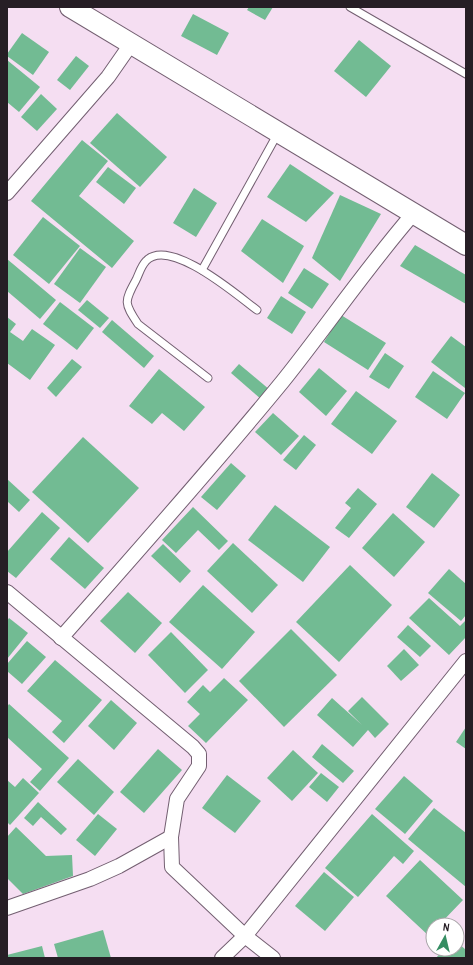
<svg xmlns="http://www.w3.org/2000/svg" width="473" height="965" font-family="'Archivo Narrow',sans-serif">
	<rect width="100%" height="100%" fill="#f5def2"/>
	<g fill="#72bb93">
		<path d="M 249,7 L 273,7 L 265,20 L 247,10 Z"/>
		<path d="M 193,14 L 229,33 L 217,55 L 181,36 Z"/>
		<path d="M 22,33 L 49,52 L 33,75 L 7,56 L 7,54 Z"/>
		<path d="M 359,40 L 391,66 L 366,97 L 334,71 Z"/>
		<path d="M 76,56 L 89,66 L 70,90 L 57,80 Z"/>
		<path d="M 7,60 L 40,87 L 19,112 L 7,102 Z"/>
		<path d="M 41,94 L 57,109 L 37,131 L 21,117 Z"/>
		<path d="M 117,113 L 167,157 L 140,187 L 90,143 Z"/>
		<path d="M 82,140 L 108,161 L 79,196 L 134,241 L 112,268 L 31,201 Z"/>
		<path d="M 290,164 L 334,193 L 306,222 L 267,197 Z"/>
		<path d="M 108,167 L 136,188 L 124,204 L 96,182 Z"/>
		<path d="M 194,188 L 217,203 L 196,237 L 173,223 Z"/>
		<path d="M 340,195 L 381,214 L 340,281 L 312,258 Z"/>
		<path d="M 43,217 L 80,246 L 49,284 L 13,255 Z"/>
		<path d="M 262,219 L 304,246 L 283,283 L 241,251 Z"/>
		<path d="M 415,245 L 466,275 L 466,304 L 400,266 Z"/>
		<path d="M 80,248 L 106,267 L 80,303 L 54,284 Z"/>
		<path d="M 7,259 L 56,300 L 40,319 L 7,291 Z"/>
		<path d="M 304,268 L 329,284 L 312,309 L 288,293 Z"/>
		<path d="M 281,296 L 306,312 L 292,334 L 267,318 Z"/>
		<path d="M 87,300 L 109,318 L 100,328 L 78,310 Z"/>
		<path d="M 60,302 L 94,328 L 77,350 L 43,324 Z"/>
		<path d="M 341,315 L 386,343 L 368,370 L 324,342 Z"/>
		<path d="M 7,317 L 16,324 L 10,332 L 23,341 L 32,329 L 55,345 L 30,380 L 7,363 Z"/>
		<path d="M 112,320 L 154,356 L 144,368 L 102,332 Z"/>
		<path d="M 451,336 L 466,347 L 465,388 L 431,362 Z"/>
		<path d="M 385,353 L 404,366 L 389,389 L 369,377 Z"/>
		<path d="M 72,359 L 82,367 L 56,397 L 47,388 Z"/>
		<path d="M 239,364 L 270,390 L 262,400 L 231,373 Z"/>
		<path d="M 319,368 L 347,391 L 326,416 L 299,392 Z"/>
		<path d="M 159,369 L 205,407 L 184,431 L 162,413 L 152,424 L 129,406 Z"/>
		<path d="M 433,371 L 465,393 L 447,419 L 415,397 Z"/>
		<path d="M 356,391 L 397,421 L 372,454 L 331,424 Z"/>
		<path d="M 273,413 L 299,436 L 281,455 L 255,432 Z"/>
		<path d="M 304,435 L 316,445 L 296,470 L 283,460 Z"/>
		<path d="M 83,437 L 139,488 L 88,543 L 32,492 Z"/>
		<path d="M 231,463 L 246,476 L 217,510 L 201,497 Z"/>
		<path d="M 432,473 L 460,495 L 434,528 L 406,507 Z"/>
		<path d="M 7,479 L 30,500 L 19,512 L 7,501 Z"/>
		<path d="M 358,488 L 377,504 L 349,538 L 335,528 L 351,508 L 345,503 Z"/>
		<path d="M 275,505 L 330,547 L 303,582 L 248,540 Z"/>
		<path d="M 193,507 L 228,541 L 219,550 L 198,530 L 176,553 L 162,540 Z"/>
		<path d="M 42,512 L 60,528 L 16,578 L 7,571 L 7,552 Z"/>
		<path d="M 393,513 L 425,542 L 394,577 L 362,548 Z"/>
		<path d="M 69,537 L 104,568 L 85,589 L 50,559 Z"/>
		<path d="M 233,543 L 278,585 L 252,613 L 207,571 Z"/>
		<path d="M 163,544 L 191,571 L 180,583 L 151,556 Z"/>
		<path d="M 350,565 L 392,605 L 339,662 L 296,622 Z"/>
		<path d="M 449,569 L 466,584 L 466,615 L 461,621 L 428,593 Z"/>
		<path d="M 203,585 L 255,632 L 222,669 L 169,622 Z"/>
		<path d="M 128,592 L 162,623 L 135,653 L 100,621 Z"/>
		<path d="M 429,598 L 460,626 L 466,620 L 466,637 L 449,655 L 409,618 Z"/>
		<path d="M 9,618 L 28,633 L 7,659 L 7,621 Z"/>
		<path d="M 408,625 L 431,646 L 420,657 L 397,637 Z"/>
		<path d="M 291,629 L 337,675 L 284,727 L 239,681 Z"/>
		<path d="M 171,632 L 208,670 L 185,693 L 148,655 Z"/>
		<path d="M 27,641 L 46,657 L 22,684 L 7,671 L 7,664 Z"/>
		<path d="M 404,649 L 419,665 L 401,681 L 387,666 Z"/>
		<path d="M 55,660 L 102,700 L 64,743 L 52,732 L 62,721 L 27,691 Z"/>
		<path d="M 224,678 L 248,700 L 206,743 L 188,726 L 200,714 L 187,702 L 203,685 L 210,692 Z"/>
		<path d="M 362,697 L 389,724 L 375,738 L 368,730 L 353,747 L 317,715 L 332,698 L 362,725 L 348,711 Z"/>
		<path d="M 111,700 L 137,723 L 114,750 L 88,726 Z"/>
		<path d="M 9,704 L 69,758 L 40,791 L 30,782 L 42,769 L 7,737 L 7,707 Z"/>
		<path d="M 466,727 L 466,749 L 456,742 Z"/>
		<path d="M 322,744 L 354,771 L 343,783 L 312,757 Z"/>
		<path d="M 158,749 L 182,770 L 144,813 L 120,792 Z"/>
		<path d="M 293,750 L 318,773 L 292,801 L 267,778 Z"/>
		<path d="M 78,759 L 114,792 L 94,815 L 57,782 Z"/>
		<path d="M 321,773 L 339,787 L 327,802 L 309,787 Z"/>
		<path d="M 227,775 L 261,801 L 235,833 L 202,808 Z"/>
		<path d="M 404,776 L 433,801 L 405,834 L 375,809 Z"/>
		<path d="M 23,778 L 39,793 L 10,825 L 7,822 L 7,780 L 15,787 Z"/>
		<path d="M 38,802 L 67,829 L 61,835 L 41,817 L 33,826 L 24,818 Z"/>
		<path d="M 434,808 L 466,833 L 466,887 L 408,839 Z"/>
		<path d="M 98,814 L 117,829 L 95,856 L 76,840 Z"/>
		<path d="M 372,814 L 414,851 L 403,864 L 394,856 L 358,897 L 325,868 Z"/>
		<path d="M 16,827 L 46,856 L 72,855 L 73,876 L 23,894 L 7,878 L 7,837 Z"/>
		<path d="M 420,860 L 463,900 L 439,925 L 433,925 L 433,932 L 429,936 L 386,896 Z"/>
		<path d="M 324,872 L 354,897 L 325,931 L 295,906 Z"/>
		<path d="M 103,930 L 111,958 L 58,958 L 54,944 Z"/>
		<path d="M 457,942 L 466,950 L 466,958 L 436,958 L 444,949 L 457,949 Z"/>
		<path d="M 42,946 L 45,958 L 7,958 L 7,955 Z"/>
	</g>
	<g fill="none" stroke-linecap="round" stroke-linejoin="round">
		<defs>
			<g id="lane">
				<path d="M 350,7 L 466,74"/>
				<path d="M 202,270 L 278,133"/>
				<path d="M 208,378 L 138,324 C 124,303 124,302 136,280 C 139,274 141,266 146,261 C 169,236 238,296 257,310"/>
			</g>
			<g id="street">
				<path d="M 7,193 L 108,77 L 131,44"/>
				<path d="M 7,592 L 193,747 L 199,754 L 199,766 L 177,799 L 171,837 L 172,867 L 245,936 L 273,958"/>
				<path d="M 61,638 C 136,553 211,469 283,381 C 327,326 367,267 413,214"/>
				<path d="M 7,908 L 90,879 L 119,866 L 171,837"/>
				<path d="M 222,958 L 245,936 L 466,661"/>
			</g>
			<path id="secondary" d="M 70,7 L 466,245"/>
		</defs>
		<use href="#lane" stroke="#735f71" stroke-width="9"/>
		<use href="#street" stroke="#735f71" stroke-width="16"/>
		<use href="#secondary" stroke="#735f71" stroke-width="22"/>
		<use href="#lane" stroke="#fff" stroke-width="7"/>
		<use href="#street" stroke="#fff" stroke-width="14"/>
		<use href="#secondary" stroke="#fff" stroke-width="20"/>
	</g>
	<rect width="473" height="965" fill="none" stroke="#261e25" stroke-width="16"/>
	<g transform="translate(445 937) rotate(8)"><circle r="19" fill="#ffffff" stroke="#a8a5a8"/>
	<path d="M0-3L7 15L0 10L-7 15Z" fill="#368e63"/>
	<text y="-6" font-size="11" font-weight="bold" text-anchor="middle" fill="#261e25">N</text>
	</g>
</svg>
